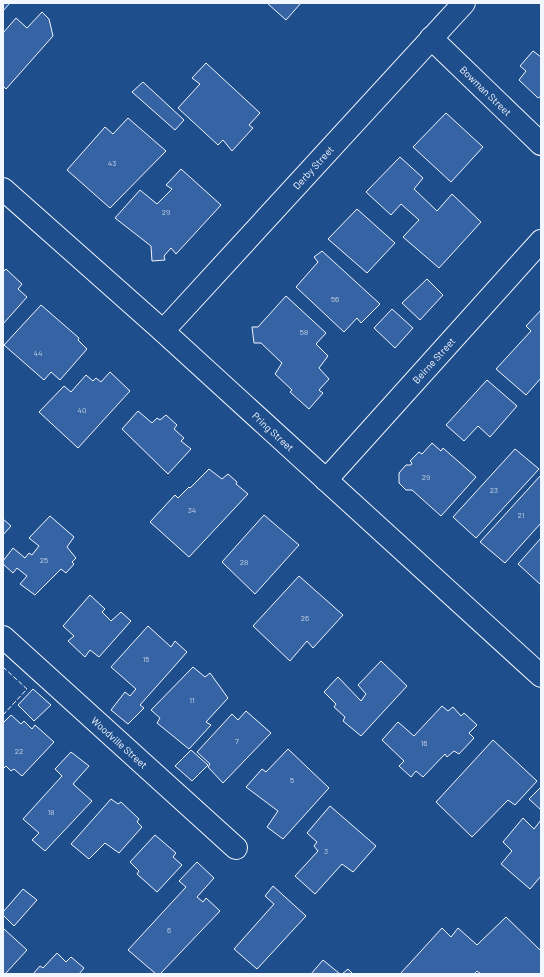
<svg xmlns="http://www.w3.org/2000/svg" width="544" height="977" font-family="Barlow,sans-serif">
	<rect width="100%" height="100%" fill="#1f4e8c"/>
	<g fill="#3563a3" stroke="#f2f6ff">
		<path d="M 3,3 L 10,3 L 3,11 Z"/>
		<path d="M 267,3 L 301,3 L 286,20 Z"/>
		<path d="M 42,12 L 49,19 L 53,36 L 6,89 L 3,86 L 3,33 L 16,18 L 27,28 Z"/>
		<path d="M 533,51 L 541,57 L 541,96 L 538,98 L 519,80 L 526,71 L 520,66 Z"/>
		<path d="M 206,63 L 260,113 L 249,125 L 253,128 L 232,151 L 223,140 L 218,145 L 178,108 L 200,84 L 192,78 Z"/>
		<path d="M 143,82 L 184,120 L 175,130 L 132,92 Z"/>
		<path d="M 446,113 L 483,147 L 451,182 L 413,147 Z"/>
		<path d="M 128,118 L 166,151 L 110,208 L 67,170 L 105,127 L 113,134 Z"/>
		<path d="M 400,157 L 423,178 L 414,189 L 437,211 L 452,194 L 481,222 L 439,268 L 403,237 L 419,220 L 401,204 L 391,215 L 366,192 Z"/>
		<path d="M 181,169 L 221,205 L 176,254 L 171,248 L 164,256 L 165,260 L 152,261 L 151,246 L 115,218 L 140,190 L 157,204 L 172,189 L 166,185 Z"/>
		<path d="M 357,209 L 395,243 L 367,273 L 328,239 Z"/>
		<path d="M 322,251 L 380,304 L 361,323 L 357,318 L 344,332 L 296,287 L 318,262 L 314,257 Z"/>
		<path d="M 6,269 L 22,284 L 18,289 L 27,297 L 3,324 L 3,272 Z"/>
		<path d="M 427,279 L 443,295 L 420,320 L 402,303 Z"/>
		<path d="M 286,296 L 326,333 L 316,344 L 328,356 L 319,368 L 329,379 L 319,390 L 323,393 L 309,409 L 290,392 L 292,390 L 275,374 L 282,363 L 261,343 L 254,343 L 252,327 L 258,327 Z"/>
		<path d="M 41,305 L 79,338 L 78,340 L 87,349 L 60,380 L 51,372 L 44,380 L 4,345 Z"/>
		<path d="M 392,309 L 413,328 L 395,348 L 374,328 Z"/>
		<path d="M 541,310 L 541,378 L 526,395 L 496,369 L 531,331 L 526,326 Z"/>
		<path d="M 110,372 L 130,391 L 78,448 L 39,412 L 64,386 L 71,392 L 86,375 L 93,381 L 96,378 L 101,382 Z"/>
		<path d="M 487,380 L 517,406 L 490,437 L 478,426 L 464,441 L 446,425 Z"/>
		<path d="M 138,411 L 152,423 L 157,418 L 160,420 L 166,415 L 177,425 L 174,429 L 184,438 L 181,441 L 191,449 L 168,474 L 122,429 Z"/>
		<path d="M 432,443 L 441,451 L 443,448 L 476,477 L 441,516 L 412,490 L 406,490 L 399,483 L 399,473 L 406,465 L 411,465 L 412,463 L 410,461 L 419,452 L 422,454 Z"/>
		<path d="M 515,449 L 539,469 L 476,538 L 453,517 Z"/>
		<path d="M 209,469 L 222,479 L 228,474 L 237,482 L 236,484 L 248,494 L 189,557 L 150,522 L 175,495 L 178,498 L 189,487 L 190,488 Z"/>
		<path d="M 541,475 L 541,523 L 505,563 L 480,542 Z"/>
		<path d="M 264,515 L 299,545 L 255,594 L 222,562 Z"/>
		<path d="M 50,516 L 74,537 L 67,547 L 76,558 L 72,562 L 74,564 L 66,573 L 61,569 L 35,595 L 20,584 L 27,576 L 17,568 L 13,573 L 3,564 L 3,561 L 13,548 L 25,558 L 29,553 L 32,555 L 39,546 L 29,538 Z"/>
		<path d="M 3,519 L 11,526 L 3,535 Z"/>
		<path d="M 541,538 L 541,585 L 518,564 Z"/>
		<path d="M 299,576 L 343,615 L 313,648 L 307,641 L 290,661 L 253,626 Z"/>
		<path d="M 90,595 L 105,609 L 102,612 L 111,621 L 121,612 L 131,621 L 99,657 L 90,650 L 85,657 L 68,641 L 74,636 L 63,626 Z"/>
		<path d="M 148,626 L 171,647 L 175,641 L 187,652 L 140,705 L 144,708 L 128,724 L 111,710 L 125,692 L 130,696 L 136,689 L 111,667 Z"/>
		<path d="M 381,661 L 407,686 L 361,736 L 343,721 L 345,717 L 334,707 L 336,704 L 324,692 L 338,677 L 361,701 L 366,694 L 358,685 Z"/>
		<path d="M 193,667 L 205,677 L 210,673 L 228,698 L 206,722 L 211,725 L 189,749 L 157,723 L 160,718 L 151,710 Z"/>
		<path d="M 33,689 L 51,705 L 34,721 L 18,705 Z"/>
		<path d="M 442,706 L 448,711 L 453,707 L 461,716 L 464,713 L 477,725 L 469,733 L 474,738 L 459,754 L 454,751 L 447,757 L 445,754 L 423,777 L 416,771 L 411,777 L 399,766 L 404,761 L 382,740 L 398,722 L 414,736 Z"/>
		<path d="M 246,711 L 271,733 L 223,783 L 208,767 L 210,764 L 197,752 L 232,714 L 238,720 Z"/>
		<path d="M 11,715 L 21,724 L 24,721 L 32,729 L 35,725 L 54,742 L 22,776 L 14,769 L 11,771 L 6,766 L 3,769 L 3,723 Z"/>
		<path d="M 493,740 L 537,781 L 515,805 L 508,800 L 472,837 L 436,802 Z"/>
		<path d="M 288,749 L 329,788 L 283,839 L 267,827 L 278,811 L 246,787 L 262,769 L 266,772 Z"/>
		<path d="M 191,750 L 208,765 L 192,781 L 175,766 Z"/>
		<path d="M 71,752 L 89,766 L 73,784 L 92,801 L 45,851 L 32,840 L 39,833 L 23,819 L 62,776 L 55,769 Z"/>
		<path d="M 541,787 L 541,810 L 529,799 Z"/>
		<path d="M 111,799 L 118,804 L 121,802 L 139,819 L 137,822 L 142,827 L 119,853 L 105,843 L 89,859 L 71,844 Z"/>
		<path d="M 330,806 L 376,846 L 353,872 L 342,864 L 315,894 L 295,876 L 318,851 L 314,846 L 317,842 L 307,833 Z"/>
		<path d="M 523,818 L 534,829 L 541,820 L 541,876 L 530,889 L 501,864 L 512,851 L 503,842 Z"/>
		<path d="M 155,835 L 176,853 L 173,857 L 182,865 L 157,892 L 137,874 L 139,871 L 130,862 Z"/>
		<path d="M 197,862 L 214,878 L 197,897 L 203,902 L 206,898 L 220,911 L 160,974 L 156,974 L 128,950 L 186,887 L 179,881 Z"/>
		<path d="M 273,886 L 306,916 L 257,969 L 234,949 L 274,904 L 265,896 Z"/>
		<path d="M 23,889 L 37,900 L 14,926 L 3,915 L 3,912 Z"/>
		<path d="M 506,917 L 541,951 L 541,974 L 481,974 L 477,971 L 474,974 L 400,974 L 442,928 L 451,937 L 458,928 L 477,945 Z"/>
		<path d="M 4,929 L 27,950 L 5,974 L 3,974 L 3,930 Z"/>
		<path d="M 57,953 L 66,962 L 71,957 L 84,968 L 79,974 L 33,974 L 40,966 L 43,968 Z"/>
		<path d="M 323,960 L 340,974 L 311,974 Z"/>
		<path d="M 348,969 L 353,974 L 342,974 Z"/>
	</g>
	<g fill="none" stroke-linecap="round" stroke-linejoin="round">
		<defs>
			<g id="minor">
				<path id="s1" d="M 431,38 L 541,144"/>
				<path id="s2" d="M 3,189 L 163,331 L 541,676"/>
				<path id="s3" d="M 163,331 L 464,3"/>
				<path id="s4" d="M 326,480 L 541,241"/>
				<path id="s5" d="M 3,637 L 236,848"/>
			</g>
		</defs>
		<use href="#minor" stroke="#f2f6ff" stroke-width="24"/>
		<use href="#minor" stroke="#1f4e8c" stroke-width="22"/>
		<path stroke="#f2f6ff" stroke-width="1" stroke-dasharray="5 2" stroke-linecap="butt" d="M 3,667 L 27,689 L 3,715"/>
	</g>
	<g text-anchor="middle" stroke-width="3" stroke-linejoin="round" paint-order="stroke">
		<g font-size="8" fill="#c3d1e8">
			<text x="112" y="166">43</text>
			<text x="166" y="215">29</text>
			<text x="335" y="302">56</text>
			<text x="304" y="335">58</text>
			<text x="38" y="356">44</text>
			<text x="82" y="413">40</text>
			<text x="426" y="480">29</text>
			<text x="494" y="493">23</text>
			<text x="192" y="513">34</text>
			<text x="521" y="518">21</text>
			<text x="44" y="563">25</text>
			<text x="244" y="565">28</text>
			<text x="305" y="621">26</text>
			<text x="146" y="662">15</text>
			<text x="192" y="703">11</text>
			<text x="237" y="744">7</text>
			<text x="424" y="746">16</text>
			<text x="19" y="754">22</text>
			<text x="292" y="783">5</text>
			<text x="51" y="815">18</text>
			<text x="326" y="854">3</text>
			<text x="169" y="933">6</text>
		</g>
		<g font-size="10" fill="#f2f6ff" stroke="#1f4e8c">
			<text dy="4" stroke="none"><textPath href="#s1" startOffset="76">Bowman Street</textPath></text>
			<text dy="4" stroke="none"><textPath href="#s3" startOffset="222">Derby Street</textPath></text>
			<text dy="4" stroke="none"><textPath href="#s4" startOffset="161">Beirne Street</textPath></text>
			<text dy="4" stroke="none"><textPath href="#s2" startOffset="363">Pring Street</textPath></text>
			<text dy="4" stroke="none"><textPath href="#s5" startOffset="157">Woodville Street</textPath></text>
		</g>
	</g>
	<rect width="544" height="977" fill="none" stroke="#f2f6ff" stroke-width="8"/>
</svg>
